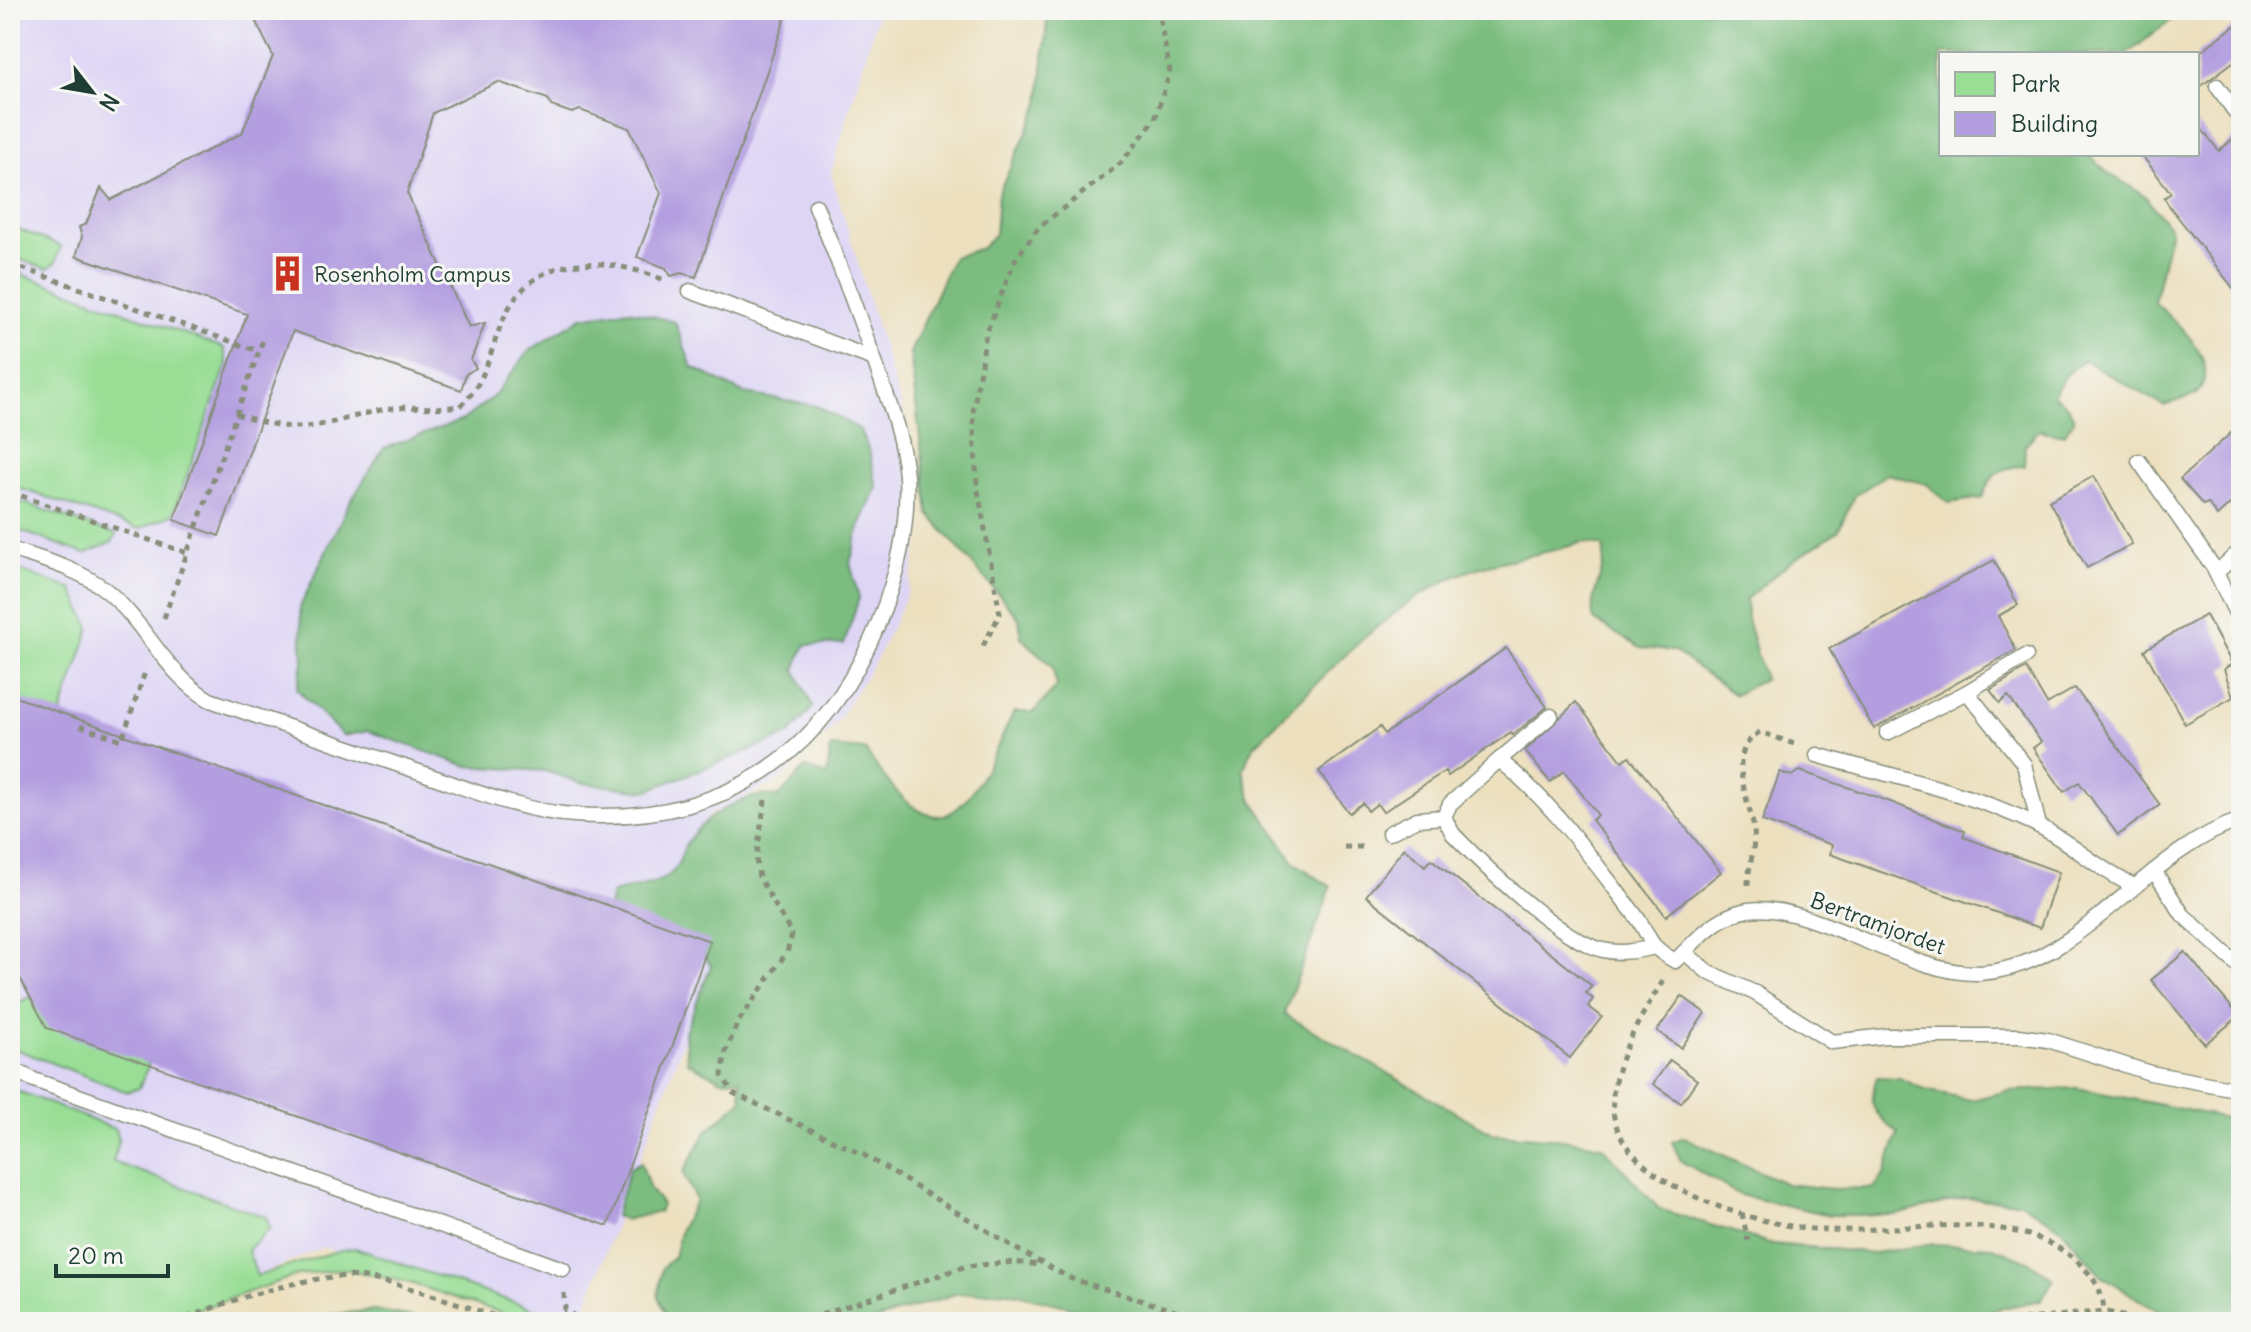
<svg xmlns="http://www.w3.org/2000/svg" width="2251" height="1332" font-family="Delius,sans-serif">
	<rect width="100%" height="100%" fill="#f6f6f2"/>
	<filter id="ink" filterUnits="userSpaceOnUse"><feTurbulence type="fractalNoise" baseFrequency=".0125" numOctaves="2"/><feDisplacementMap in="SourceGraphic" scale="16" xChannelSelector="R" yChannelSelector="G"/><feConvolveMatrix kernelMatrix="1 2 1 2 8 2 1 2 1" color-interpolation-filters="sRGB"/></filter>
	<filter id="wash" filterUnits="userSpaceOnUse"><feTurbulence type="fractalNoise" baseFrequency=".006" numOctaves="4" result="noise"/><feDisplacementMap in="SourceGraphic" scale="32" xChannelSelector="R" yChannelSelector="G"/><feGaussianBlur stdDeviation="1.8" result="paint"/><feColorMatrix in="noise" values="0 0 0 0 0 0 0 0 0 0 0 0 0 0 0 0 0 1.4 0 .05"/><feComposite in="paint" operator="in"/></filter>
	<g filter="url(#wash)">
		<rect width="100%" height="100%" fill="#ece0bf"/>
		<path fill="#ded5f5" d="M 10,10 L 879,10 L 831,173 L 914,450 L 922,526 L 908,592 L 876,660 L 834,726 L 780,780 L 708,816 L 668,912 L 722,936 L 580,1322 L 554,1322 L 324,1247 L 242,1282 L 10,1322 Z"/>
		<g fill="#9ade96" stroke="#5c8e65" stroke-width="2">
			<path d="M 10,226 L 61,246 L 55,263 L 47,269 L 10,256 Z"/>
			<path d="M 10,270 L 224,348 L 227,364 L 173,514 L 139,529 L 10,485 Z"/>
			<path d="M 10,498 L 115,534 L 116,536 L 112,542 L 85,554 L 10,527 Z"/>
			<path d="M 10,567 L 72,589 L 90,628 L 10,862 Z"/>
			<path d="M 30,997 L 149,1064 L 139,1088 L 127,1092 L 10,1047 L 10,1007 Z"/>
			<path d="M 10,1088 L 115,1129 L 119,1141 L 113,1162 L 266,1217 L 270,1228 L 248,1250 L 257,1276 L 337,1251 L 355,1248 L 572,1322 L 529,1322 L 410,1283 L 346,1269 L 298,1275 L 162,1322 L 10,1322 Z"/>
		</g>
		<g fill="#7bbd7f" stroke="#4d7d5a" stroke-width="2">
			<path d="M 1048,10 L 2184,10 L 2127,54 L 1941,54 L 1941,154 L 2088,154 L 2108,173 L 2144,195 L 2171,229 L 2154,302 C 2172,318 2208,349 2205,376 C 2205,382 2199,389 2197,394 L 2164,406 L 2084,360 L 2066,375 L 2053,395 L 2069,408 L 2074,420 L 2064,435 L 2039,430 L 2025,445 L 2024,466 C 1999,466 1990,476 1982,498 L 1948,503 L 1927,484 L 1887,474 L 1854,496 L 1838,531 L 1789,563 L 1746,599 L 1747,619 L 1764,679 L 1735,695 L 1674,651 L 1640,648 L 1594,620 C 1587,593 1609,572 1603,546 L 1583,542 C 1542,556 1493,559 1454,577 C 1379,610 1313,689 1254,746 L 1243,770 L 1251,798 L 1295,863 L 1331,887 L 1284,1014 L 1494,1134 L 1563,1139 L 1602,1146 L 1659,1209 L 1772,1244 L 1875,1253 L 1931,1244 L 1993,1247 L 2028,1261 L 2054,1279 L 2041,1300 L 1936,1322 L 1132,1322 L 1005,1291 L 955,1294 L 869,1322 L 682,1322 L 666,1315 L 658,1296 L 662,1268 L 674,1257 L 681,1228 L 696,1200 L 683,1173 L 707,1131 L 742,1100 L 740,1079 L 722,1080 L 687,1062 L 685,1032 L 711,966 L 700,950 L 608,912 L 612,893 C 630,887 663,886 675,869 C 681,861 682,849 688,841 C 705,816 748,789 779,797 L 805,768 L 827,775 L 831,747 L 865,750 C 945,871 969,806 1014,712 L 1034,712 L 1057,686 L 1052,666 L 1021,637 L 1019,618 L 929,514 L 910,353 L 953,257 L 982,248 L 995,234 L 998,194 L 1040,104 Z"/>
			<path d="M 629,310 L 675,322 L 692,367 L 745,394 L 817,406 L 859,429 L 869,451 L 877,488 L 860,525 L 850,563 L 859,598 L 844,644 L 805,645 L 795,669 L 813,707 L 789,735 L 646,791 L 582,783 L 545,771 L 467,766 L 368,731 L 343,736 L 297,689 L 303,662 L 300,607 L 346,509 L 384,448 L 463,420 L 494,396 L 529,351 L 582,317 Z"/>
			<path d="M 1877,1077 L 1900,1078 L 1925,1090 L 1971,1100 L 2008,1091 L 2077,1088 L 2241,1121 L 2241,1322 L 2186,1322 L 2146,1304 L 2100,1274 L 2061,1228 L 2020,1202 L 1964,1198 L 1896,1215 L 1829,1215 L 1740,1195 L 1681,1161 L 1672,1142 L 1684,1137 L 1786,1184 L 1832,1189 L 1874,1188 L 1885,1173 L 1898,1133 C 1875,1114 1866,1108 1877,1077 Z"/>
			<path d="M 641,1162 L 650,1190 L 662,1204 L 659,1212 L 624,1220 L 615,1216 L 630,1168 Z"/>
			<path d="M 374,1310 L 442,1322 L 282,1322 L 294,1319 Z"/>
		</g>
		<g id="blocks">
			<g fill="#b39ee0">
				<path d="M 250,10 L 788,10 L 696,277 L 681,273 L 671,276 L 666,268 L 637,257 L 661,193 L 629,128 L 580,110 L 572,113 L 551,106 L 548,99 L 498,82 L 433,113 L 407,193 L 469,327 L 485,323 L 471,360 L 476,368 L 466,374 L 461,390 L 293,331 L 219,536 L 174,520 L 247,314 L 76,256 L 82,237 L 79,227 L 86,224 L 101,188 L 111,200 L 242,133 L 273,56 Z"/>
				<path d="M 2241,21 L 2241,56 L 2197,89 L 2197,54 Z"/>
				<path d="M 2197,123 L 2219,151 L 2241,132 L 2241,195 L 2232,202 L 2241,213 L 2241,298 L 2170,207 L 2164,198 L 2171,193 L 2141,154 L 2197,154 Z"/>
				<path d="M 2241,424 L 2241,494 L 2217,516 L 2208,503 L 2203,505 L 2180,479 Z"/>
				<path d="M 2094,476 L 2132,544 L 2087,568 L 2049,501 Z"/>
				<path d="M 1994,560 L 2018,605 L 1998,616 L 2016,650 L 1874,729 L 1829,649 Z"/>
				<path d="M 2206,615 L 2232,664 L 2224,669 L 2233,697 L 2185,724 L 2144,650 Z"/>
				<path d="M 1506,648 L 1547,707 L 1513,735 L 1511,732 L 1448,776 L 1445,771 L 1383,812 L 1377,804 L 1368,811 L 1363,803 L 1349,813 L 1319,771 L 1380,727 L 1385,734 Z"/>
				<path d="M 2026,668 L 2047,704 L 2075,688 L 2160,805 L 2118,835 L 2079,782 L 2064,792 L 2033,748 L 2041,742 L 2008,696 L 2000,703 L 1990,690 Z"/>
				<path d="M 10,695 L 710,941 L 608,1226 L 47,1028 L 10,960 Z"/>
				<path d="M 1576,702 L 1622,761 L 1629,756 L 1721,872 L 1666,916 L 1592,820 L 1598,815 L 1564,771 L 1550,782 L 1525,751 Z"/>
				<path d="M 1800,771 L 1888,801 L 1965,831 L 1963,837 L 2059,872 L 2040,928 L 1830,854 L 1832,845 L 1762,821 L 1780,772 L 1791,776 Z"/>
				<path d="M 1404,848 L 1425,866 L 1431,859 L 1592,986 L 1586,993 L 1593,999 L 1588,1006 L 1602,1017 L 1570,1058 L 1366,896 Z"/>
				<path d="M 2185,952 L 2239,1016 L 2205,1044 L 2151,980 Z"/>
				<path d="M 1682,996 L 1705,1013 L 1681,1048 L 1657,1031 Z"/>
				<path d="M 1670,1060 L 1697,1080 L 1681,1103 L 1653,1084 Z"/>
			</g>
		</g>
	</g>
	<g filter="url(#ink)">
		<use href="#blocks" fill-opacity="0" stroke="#868e7a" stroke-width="2"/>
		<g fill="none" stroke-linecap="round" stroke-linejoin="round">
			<defs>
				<g id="lane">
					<path d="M 2217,86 L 2241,120"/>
					<path d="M 690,291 L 874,359"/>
					<path d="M 2139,461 L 2212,565 L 2241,623"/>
					<path d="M 10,549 C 43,560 80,569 107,591 C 146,624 165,674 210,700 C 283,725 355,750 428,775 C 474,791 525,812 574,815 C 720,825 823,759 878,624 C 897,576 909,528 906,476 C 903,440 890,405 878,371 C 859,315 838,261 816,206"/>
					<path d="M 2216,573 L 2241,550"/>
					<path d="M 1967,692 L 2026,656"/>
					<path d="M 1887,733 L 1967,692 L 2024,764 L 2039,826"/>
					<path d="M 1817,755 C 1890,776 1966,791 2035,824 C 2070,841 2098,870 2134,886"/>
					<path d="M 1499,760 L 1551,716"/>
					<path d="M 1389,833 L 1417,819 L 1444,817"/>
					<path d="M 2154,871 L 2183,915 L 2241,968"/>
					<path d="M 1651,948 C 1635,951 1619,954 1603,950 C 1560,940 1484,866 1453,834 L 1444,817 L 1450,804 L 1499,760 C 1551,800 1593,861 1633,912 C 1654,938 1642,942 1675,961 C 1694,943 1710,922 1736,913 C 1796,890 1906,976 1979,973 C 2081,968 2143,851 2241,820"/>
					<path d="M 1684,952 L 1708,972 L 1755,993 L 1832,1042 L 1886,1036 L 2019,1036 L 2048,1040 L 2150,1073 L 2241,1090"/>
					<path d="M 10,1068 L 34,1080 L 563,1269"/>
				</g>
			</defs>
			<use href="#lane" stroke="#868e7a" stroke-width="17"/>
			<g stroke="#868e7a" stroke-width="5" stroke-dasharray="6 6" stroke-linecap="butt">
				<path d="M 10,264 L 258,351"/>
				<path d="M 236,414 C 309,439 318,423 386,409 C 410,405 436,410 460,406 C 487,382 489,352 503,320 C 534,248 608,257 667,281"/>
				<path d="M 10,492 L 187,553"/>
				<path d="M 164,618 L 264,337"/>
				<path d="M 983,646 L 1000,614 L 977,485 L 973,412 L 986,334 L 1015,260 L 1038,228 L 1122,162 L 1155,119 L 1170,72 L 1158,10"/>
				<path d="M 80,726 L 122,740 L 145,672"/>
				<path d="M 765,800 L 756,859 L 759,877 L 792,935 L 787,952 L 738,1022 L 726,1051 L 722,1075 L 733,1093 L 864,1155 L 1020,1251 L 1072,1279 L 1211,1322"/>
				<path d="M 1344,847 L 1368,847"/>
				<path d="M 1748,885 C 1748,867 1756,846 1754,829 C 1749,798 1724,752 1760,732 L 1797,745"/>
				<path d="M 1663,981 C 1641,1016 1609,1068 1613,1110 C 1619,1187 1763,1228 1827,1230 C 1907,1233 2021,1203 2084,1268 C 2096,1280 2103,1294 2104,1311"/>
				<path d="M 1742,1213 L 1748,1241"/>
				<path d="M 564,1293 L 565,1310 L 584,1322"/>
				<path d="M 176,1322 C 218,1304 316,1271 360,1277 C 412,1285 464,1307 514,1322"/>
				<path d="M 799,1322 L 967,1266 L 1014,1262 L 1039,1265"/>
				<path d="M 2000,1322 L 2104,1311 L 2145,1322"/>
			</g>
			<use href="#lane" stroke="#fff" stroke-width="14"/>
		</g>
	</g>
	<defs>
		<symbol id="building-bare" viewBox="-9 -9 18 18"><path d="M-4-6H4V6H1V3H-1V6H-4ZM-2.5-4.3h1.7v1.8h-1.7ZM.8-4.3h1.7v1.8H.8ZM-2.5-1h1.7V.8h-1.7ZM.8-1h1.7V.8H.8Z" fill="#c8321e" stroke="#f6f6f2" stroke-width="2.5" paint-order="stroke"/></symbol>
	</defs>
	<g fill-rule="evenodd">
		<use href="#building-bare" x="262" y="248" width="51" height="51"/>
	</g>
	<g text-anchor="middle" stroke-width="6" stroke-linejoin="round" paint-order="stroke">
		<g font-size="22" fill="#1f3d34" stroke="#f6f6f2" text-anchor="start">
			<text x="314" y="282">Rosenholm Campus</text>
		</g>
		<g font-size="22" fill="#1f3d34" stroke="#f6f6f2">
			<text transform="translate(1878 923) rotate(20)" y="8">Bertramjordet</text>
		</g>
	</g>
	<rect width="2251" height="1332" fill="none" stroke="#f6f6f2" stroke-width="40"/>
	<rect x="1939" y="52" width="260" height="104" fill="#f6f6f2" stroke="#a0aca6" stroke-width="2"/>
	<rect x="1955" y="72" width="40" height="24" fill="#9ade96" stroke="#a0aca6" stroke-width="2"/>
	<text x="2011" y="92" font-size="24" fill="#1f3d34">Park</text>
	<rect x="1955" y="112" width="40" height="24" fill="#b39ee0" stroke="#a0aca6" stroke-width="2"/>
	<text x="2011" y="132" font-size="24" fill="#1f3d34">Building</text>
	<g transform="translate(92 92) rotate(121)" stroke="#f6f6f2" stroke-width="6" paint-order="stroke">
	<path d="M0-6L14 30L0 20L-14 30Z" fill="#1f3d34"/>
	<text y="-12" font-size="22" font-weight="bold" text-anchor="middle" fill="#1f3d34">N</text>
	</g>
	<path d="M56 1264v12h112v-12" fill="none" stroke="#1f3d34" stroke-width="4"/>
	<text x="68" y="1264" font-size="24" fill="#1f3d34" stroke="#f6f6f2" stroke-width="6" paint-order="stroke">20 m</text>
</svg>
